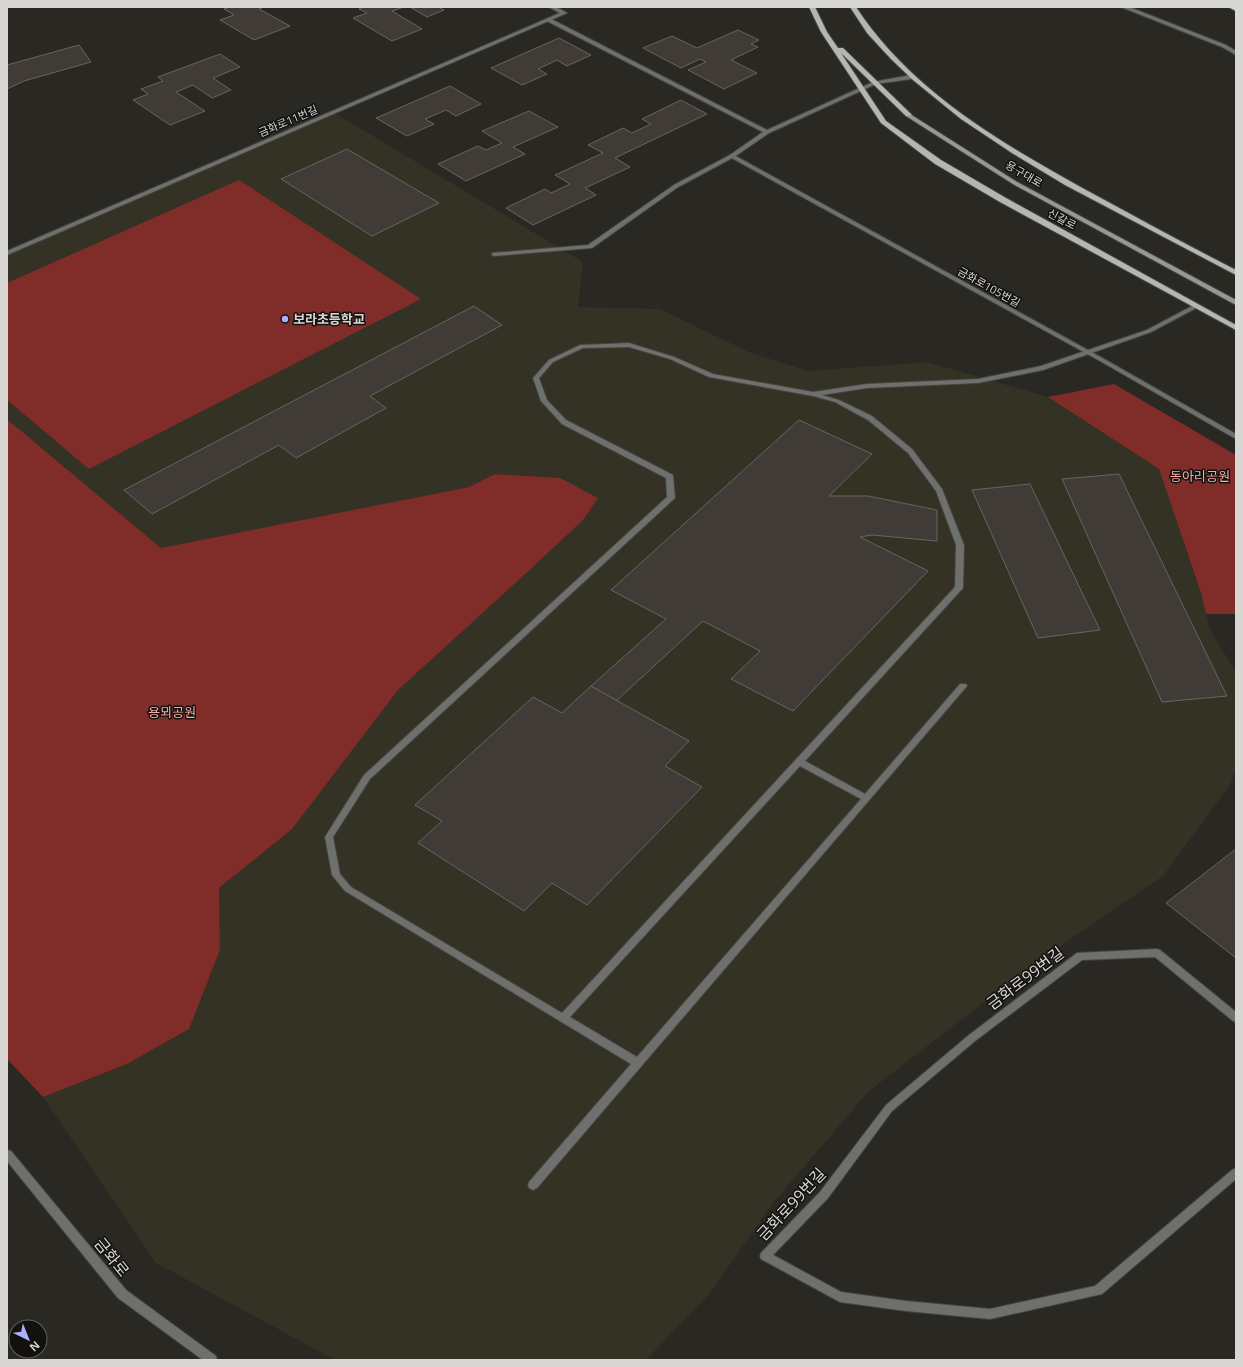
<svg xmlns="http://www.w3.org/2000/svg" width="1243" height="1367" font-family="'Open Sans','Noto Sans KR',sans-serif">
	<rect width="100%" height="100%" fill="#2a2823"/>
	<path fill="#343125" d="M 333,112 L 583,262 L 578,307 L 660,309 L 751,353 L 808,371 L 927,362 L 1048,397 L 1159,469 L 1201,593 L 1210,630 L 1236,672 L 1236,767 L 1230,785 L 1163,876 L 1035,963 L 869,1091 L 773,1203 L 710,1293 L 646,1360 L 335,1360 L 156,1263 L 43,1097 L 127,1064 L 189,1029 L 220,950 L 219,888 L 291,829 L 398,690 L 522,577 L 560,478 L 495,474 L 469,487 L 161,548 L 7,419 L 7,253 Z"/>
	<g fill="#802d2a">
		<path d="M 239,180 L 421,299 L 89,469 L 7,400 L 7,283 Z"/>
		<path d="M 1114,384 L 1236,455 L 1236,614 L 1206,614 L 1201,593 L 1159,469 L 1048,397 Z"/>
		<path d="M 7,419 L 161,548 L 469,487 L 495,474 L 560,478 L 598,498 L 583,520 L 522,577 L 398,690 L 292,829 L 219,888 L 220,950 L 189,1029 L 127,1064 L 43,1097 L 7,1059 Z"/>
	</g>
	<g fill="#403b36" stroke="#6a6460">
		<path d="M 229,7 L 264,7 L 259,9 L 290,26 L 254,40 L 220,20 L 234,15 L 224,9 Z"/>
		<path d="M 364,7 L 404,7 L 392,11 L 422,29 L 392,41 L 353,18 L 367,13 L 359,9 Z"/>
		<path d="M 410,7 L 439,7 L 444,10 L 427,17 Z"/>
		<path d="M 738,30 L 759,40 L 751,44 L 758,47 L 731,60 L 757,73 L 724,89 L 688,70 L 706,62 L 700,59 L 681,68 L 643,48 L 672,36 L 697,48 Z"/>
		<path d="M 559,38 L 591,55 L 567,66 L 557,60 L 538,69 L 547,74 L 522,85 L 491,68 Z"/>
		<path d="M 79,45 L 91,62 L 24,81 L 7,89 L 7,65 Z"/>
		<path d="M 220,54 L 240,67 L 213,78 L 231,90 L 212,98 L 193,85 L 176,92 L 205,111 L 170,125 L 133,100 L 148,94 L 141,89 L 163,81 L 158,77 Z"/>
		<path d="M 450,86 L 481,104 L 456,116 L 446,110 L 425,119 L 434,124 L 407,136 L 376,118 Z"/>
		<path d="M 681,100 L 707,114 L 615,158 L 630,167 L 585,188 L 596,195 L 533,225 L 506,208 L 545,189 L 551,193 L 570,184 L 555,175 L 603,153 L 588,145 L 623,128 L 632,133 L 651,124 L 642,119 Z"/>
		<path d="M 529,111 L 558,127 L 513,147 L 525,154 L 466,181 L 438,164 L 478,146 L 486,150 L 502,143 L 482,131 Z"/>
		<path d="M 347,149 L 439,203 L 372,236 L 281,179 Z"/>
		<path d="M 474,306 L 502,325 L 370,396 L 386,408 L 296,458 L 279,445 L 152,514 L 124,490 Z"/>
		<path d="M 799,420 L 872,454 L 829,496 L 868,496 L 937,510 L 937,541 L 872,535 L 860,537 L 928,571 L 793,711 L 731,679 L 760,651 L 703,621 L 616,701 L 591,686 L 666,619 L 611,590 Z"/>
		<path d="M 1119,474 L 1227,696 L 1162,702 L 1062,479 Z"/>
		<path d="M 1030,484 L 1100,630 L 1038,638 L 972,490 Z"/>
		<path d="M 591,686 L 689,741 L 665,766 L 702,787 L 587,905 L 552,883 L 524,911 L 418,843 L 442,821 L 415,805 L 533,697 L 562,713 Z"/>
		<path d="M 1236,849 L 1236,958 L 1166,903 Z"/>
	</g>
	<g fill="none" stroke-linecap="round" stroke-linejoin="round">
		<defs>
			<g id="service">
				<path d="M 1121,7 L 1129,7 L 1226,45 L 1236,51 L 1236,55 L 1222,47 Z"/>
				<path d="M 547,19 L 551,19 L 767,130 L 873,82 L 911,75 L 914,77 L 911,79 L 876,84 L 769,133 L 734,157 L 678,187 L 592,248 L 494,256 L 492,255 L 492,253 L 588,245 L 674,185 L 730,155 L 763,132 L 547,21 Z"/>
				<path d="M 1196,304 L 1198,305 L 1198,307 L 1151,332 L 1043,370 L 978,383 L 867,388 L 822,395 L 839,400 L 872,416 L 912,449 L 942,489 L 964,545 L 963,588 L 805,761 L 865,794 L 960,684 L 966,684 L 967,686 L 537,1188 L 533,1190 L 529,1188 L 528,1185 L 529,1182 L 631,1064 L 345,891 L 332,875 L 325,837 L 364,775 L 667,497 L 666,478 L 562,424 L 541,401 L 533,378 L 534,377 L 549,360 L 580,345 L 629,343 L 674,357 L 713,374 L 813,392 L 867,384 L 978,379 L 1041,366 L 1147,330 ZM 629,347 L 670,359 L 709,377 L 813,396 L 835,402 L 868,420 L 908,453 L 936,491 L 956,545 L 955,587 L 562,1013 L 351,887 L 340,874 L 333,837 L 370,779 L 675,498 L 673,475 L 566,420 L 547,400 L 539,378 L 553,362 L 583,348 ZM 800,766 L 861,799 L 637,1057 L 570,1017 Z"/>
			</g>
			<g id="minor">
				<path d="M 549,7 L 556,7 L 567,13 L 7,255 L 7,251 L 560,13 Z"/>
				<path d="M 732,154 L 1104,359 L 1236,434 L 1236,439 L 1100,361 L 730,157 L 729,156 Z"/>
				<path d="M 1157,949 L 1160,950 L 1236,1012 L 1236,1022 L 1233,1021 L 1155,957 L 1082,960 L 975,1041 L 892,1111 L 828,1198 L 773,1255 L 841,1292 L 906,1301 L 990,1309 L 1095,1286 L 1232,1170 L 1236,1168 L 1236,1179 L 1102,1294 L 990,1319 L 906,1311 L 840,1302 L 761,1259 L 760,1256 L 761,1253 L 820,1192 L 886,1105 L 969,1035 L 1077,953 Z"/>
			</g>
			<path id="tertiary" d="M 7,1150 L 11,1151 L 126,1290 L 216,1356 L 217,1360 L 203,1360 L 118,1298 L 7,1161 Z"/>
			<path id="secondary" d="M 906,114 L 910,114 L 1017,182 L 1236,300 L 1236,305 L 1013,184 L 906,116 Z"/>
			<g id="primary">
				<path d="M 809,7 L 815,7 L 827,32 L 838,48 L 843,48 L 912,115 L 906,116 L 841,53 L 886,121 L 941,160 L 1006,198 L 1236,325 L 1236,330 L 1000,202 L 935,164 L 881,123 L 821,32 Z"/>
				<path d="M 850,7 L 856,7 C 912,93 1009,148 1097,196 C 1143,221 1189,246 1236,270 L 1236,275 L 1065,185 L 1012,153 L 961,119 L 913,80 L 891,59 L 867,33 Z"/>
			</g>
			<path id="motorway" d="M 1228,7 L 1236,7 L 1236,11 Z"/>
		</defs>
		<use href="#service" stroke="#46443f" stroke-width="2"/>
		<use href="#minor" stroke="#46443f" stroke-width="2"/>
		<use href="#tertiary" stroke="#46443f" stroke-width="2"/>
		<use href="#secondary" stroke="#46443f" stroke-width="2"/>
		<use href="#primary" stroke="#46443f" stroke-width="2"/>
		<use href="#motorway" stroke="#46443f" stroke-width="2"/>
		<use href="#service" fill="#6e706d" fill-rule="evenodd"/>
		<use href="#minor" fill="#6e706d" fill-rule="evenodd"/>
		<use href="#tertiary" fill="#6e706d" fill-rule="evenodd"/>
		<use href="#secondary" fill="#969893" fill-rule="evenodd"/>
		<use href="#primary" fill="#b4b7b1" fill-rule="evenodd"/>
		<use href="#motorway" fill="#d0d3cc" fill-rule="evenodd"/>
	</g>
	<circle fill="#afaefa" stroke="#12110f" stroke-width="1.5" cx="285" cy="319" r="4"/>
	<g text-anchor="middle" stroke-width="3" stroke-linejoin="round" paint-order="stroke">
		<g font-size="11" fill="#d8d7d3" stroke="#12110f">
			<text transform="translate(288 121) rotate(-23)" y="4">금화로11번길</text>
			<text transform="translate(1024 174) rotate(30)" y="4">용구대로</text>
			<text transform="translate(1062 219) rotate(28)" y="4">신갈로</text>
			<text transform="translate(989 287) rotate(29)" y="4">금화로105번길</text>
		</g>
		<g font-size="13" font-weight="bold" fill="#d8d7d3" stroke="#12110f" text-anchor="start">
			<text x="293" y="324">보라초등학교</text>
		</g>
		<g font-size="13" fill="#f9aba3" stroke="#12110f">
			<text x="1200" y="481">동아리공원</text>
			<text x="172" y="717">용뫼공원</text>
		</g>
		<g font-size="16" fill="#d8d7d3" stroke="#12110f">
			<text transform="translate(1025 978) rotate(-37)" y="6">금화로99번길</text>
			<text transform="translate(791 1204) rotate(-47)" y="6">금화로99번길</text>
			<text transform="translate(112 1257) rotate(51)" y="6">금화로</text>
		</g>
	</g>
	<rect width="1243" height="1367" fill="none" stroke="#d8d7d3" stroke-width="16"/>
	<g transform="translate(28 1339) rotate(137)"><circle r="19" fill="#12110f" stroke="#61605d"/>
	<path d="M0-3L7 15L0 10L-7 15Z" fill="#afaefa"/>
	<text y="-6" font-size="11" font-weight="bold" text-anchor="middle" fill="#d8d7d3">N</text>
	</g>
</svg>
